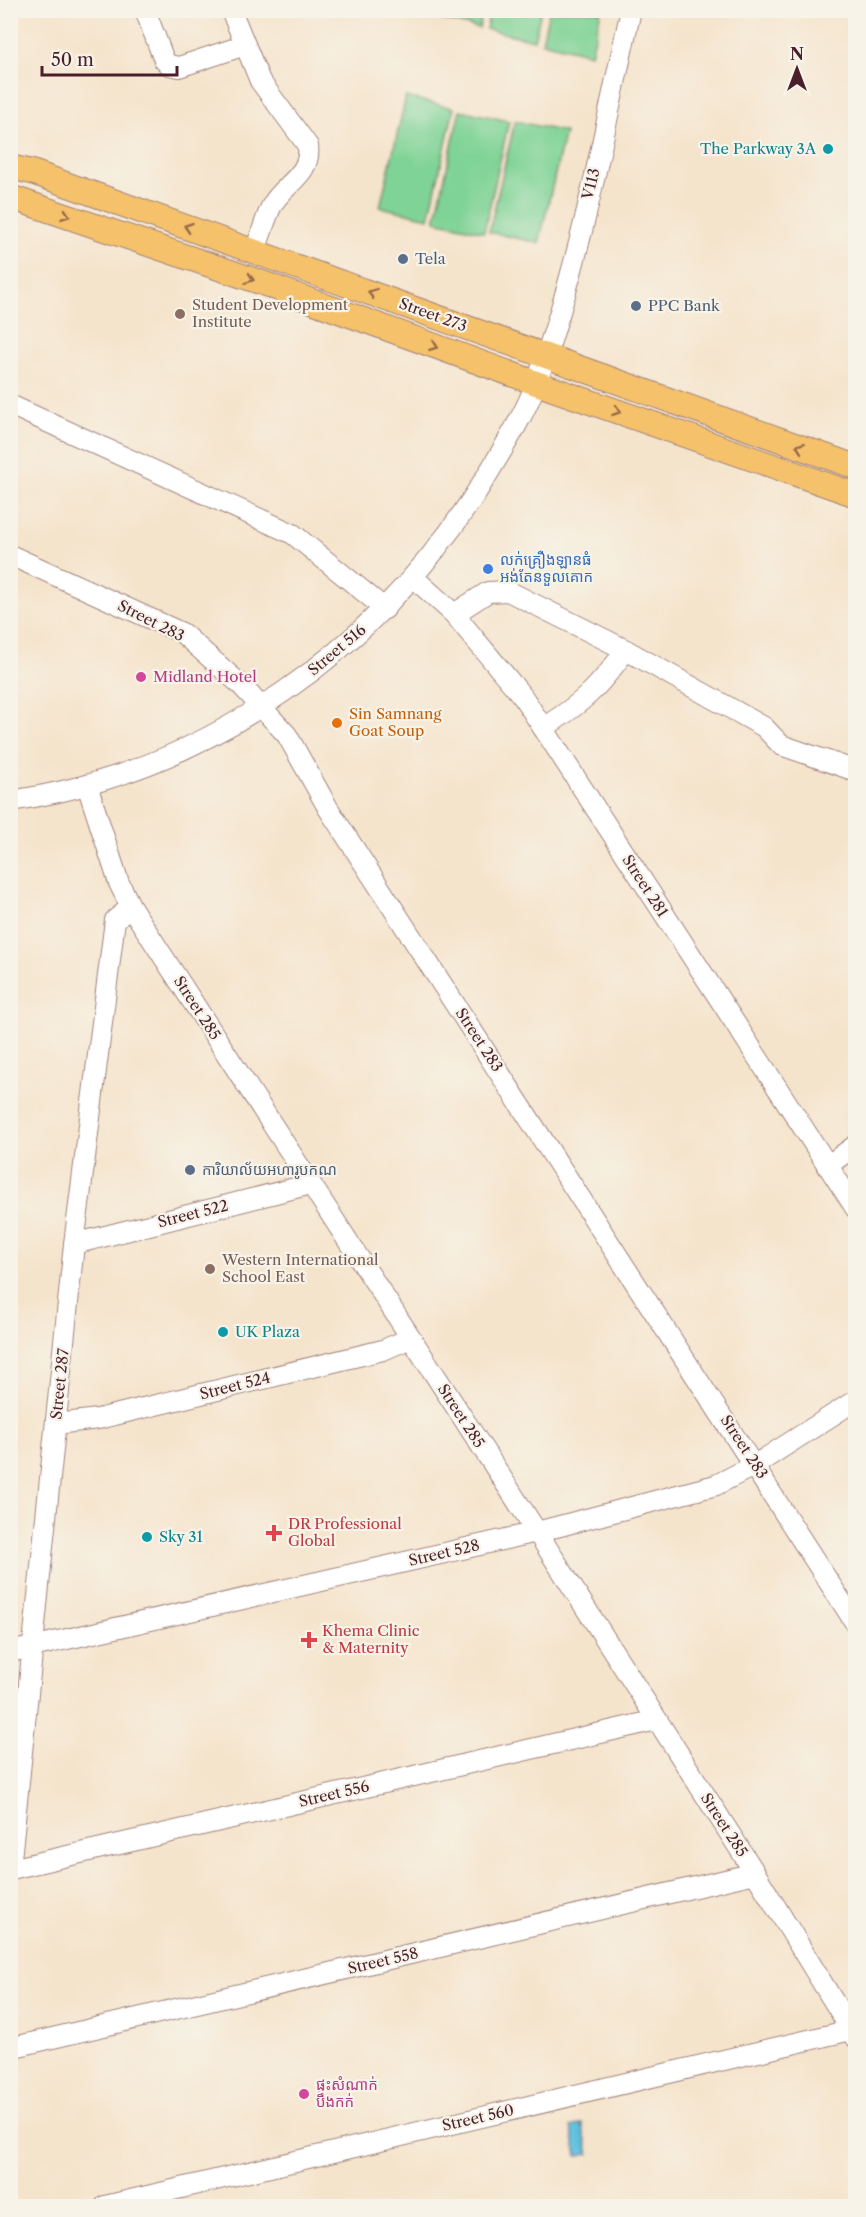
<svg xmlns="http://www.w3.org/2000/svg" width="866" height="2217" font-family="'Libre Caslon Text','Noto Sans Khmer',serif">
	<rect width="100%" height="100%" fill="#f7f3e8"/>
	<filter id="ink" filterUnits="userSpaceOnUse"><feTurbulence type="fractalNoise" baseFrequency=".0167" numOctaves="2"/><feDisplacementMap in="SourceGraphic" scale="12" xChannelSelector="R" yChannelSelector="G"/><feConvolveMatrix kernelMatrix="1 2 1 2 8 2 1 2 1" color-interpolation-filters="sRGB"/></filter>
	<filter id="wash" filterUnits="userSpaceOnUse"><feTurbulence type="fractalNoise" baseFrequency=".008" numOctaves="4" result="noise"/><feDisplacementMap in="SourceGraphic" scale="24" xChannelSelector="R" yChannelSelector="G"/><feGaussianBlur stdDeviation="1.35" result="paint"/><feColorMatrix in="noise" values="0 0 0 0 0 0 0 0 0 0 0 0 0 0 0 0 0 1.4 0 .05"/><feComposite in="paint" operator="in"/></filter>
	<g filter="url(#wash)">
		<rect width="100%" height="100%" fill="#f5e4cc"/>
		<g fill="#7fd396" stroke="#647960" stroke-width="1.5">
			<path d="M 431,11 L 431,10 L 483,11 L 479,28 L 430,17 Z"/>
			<path d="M 490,11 L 541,11 L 534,40 L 486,29 Z"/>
			<path d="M 549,11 L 601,11 L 591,54 L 542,42 Z"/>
			<path d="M 406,97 L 454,108 L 429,218 L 380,207 Z"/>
			<path d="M 460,110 L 509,121 L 484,232 L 435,221 Z"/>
			<path d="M 515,121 L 565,132 L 539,243 L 489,232 Z"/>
		</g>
		<path fill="#5fc1de" stroke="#547084" stroke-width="1.5" d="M 582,2124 L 589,2154 L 577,2156 L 571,2127 Z"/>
	</g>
	<g filter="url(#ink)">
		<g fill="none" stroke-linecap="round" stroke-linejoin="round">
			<defs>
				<g id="minor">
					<path d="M 145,10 L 164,60 L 169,65 L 179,67 L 245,45"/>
					<path d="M 231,10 L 260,81 L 308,146 C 312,174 284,184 272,205 C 265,219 261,236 255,250"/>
					<path d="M 10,405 L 293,534 L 385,609"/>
					<path d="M 10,555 L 182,633 L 241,685 L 287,735 L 328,808 L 856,1624"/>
					<path d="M 414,578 L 454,614 L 523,697 L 856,1209"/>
					<path d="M 454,614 L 488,592 L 508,591 L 626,650"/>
					<path d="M 543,728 C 584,702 597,689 626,650 L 764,727 L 781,745 L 856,771"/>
					<path d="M 87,785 L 119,883 L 131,907 L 537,1532 L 755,1873 L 856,2038"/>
					<path d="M 10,801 C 209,772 383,646 486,477 C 504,447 525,414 537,381 C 581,262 603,134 631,10"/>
					<path d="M 827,1166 L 856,1145"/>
					<path d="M 74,1244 L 311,1184"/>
					<path d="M 56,1424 L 98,1419 L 383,1350 L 411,1338"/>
					<path d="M 10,1652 L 537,1532 L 716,1485 L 755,1465 L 856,1400"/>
					<path d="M 10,1869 L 74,1244 L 115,920 L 131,907"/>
					<path d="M 11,1869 L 657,1720"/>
					<path d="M 10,2048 L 755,1873"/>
					<path d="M 105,2206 L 851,2030"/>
				</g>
				<g id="major">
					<path d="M 10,167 L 32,172 L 856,467"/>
					<path d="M 10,197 L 257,281 L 536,383 L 856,495"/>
				</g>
			</defs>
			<use href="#minor" stroke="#a0827c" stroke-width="22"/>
			<use href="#major" stroke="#a0827c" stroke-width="26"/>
			<use href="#minor" stroke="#fff" stroke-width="20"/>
			<use href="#major" stroke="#f5c16b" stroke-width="24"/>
		</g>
		<defs><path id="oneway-chevron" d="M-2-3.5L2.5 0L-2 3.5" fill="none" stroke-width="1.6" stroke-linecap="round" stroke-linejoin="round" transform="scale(1.5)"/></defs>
		<g stroke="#976848">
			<use href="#oneway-chevron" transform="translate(66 215) rotate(19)"/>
			<use href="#oneway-chevron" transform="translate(188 227) rotate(-161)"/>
			<use href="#oneway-chevron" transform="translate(250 279) rotate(19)"/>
			<use href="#oneway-chevron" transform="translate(372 293) rotate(-160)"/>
			<use href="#oneway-chevron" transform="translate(434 346) rotate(20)"/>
			<use href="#oneway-chevron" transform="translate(617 411) rotate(19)"/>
			<use href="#oneway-chevron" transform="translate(800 447) rotate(-160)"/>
		</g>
	</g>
	<g fill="#0f9aa8" stroke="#f7f3e8" stroke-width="2">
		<circle cx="828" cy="149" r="6"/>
		<circle cx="223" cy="1332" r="6"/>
		<circle cx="147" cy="1537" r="6"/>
	</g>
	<g fill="#5c6f8a" stroke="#f7f3e8" stroke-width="2">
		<circle cx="403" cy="259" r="6"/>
		<circle cx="636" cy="306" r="6"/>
		<circle cx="190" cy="1170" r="6"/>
	</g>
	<g fill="#8d6e63" stroke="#f7f3e8" stroke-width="2">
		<circle cx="180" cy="314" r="6"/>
		<circle cx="210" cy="1269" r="6"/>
	</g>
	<circle fill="#3f7fe0" stroke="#f7f3e8" stroke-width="2" cx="488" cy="569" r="6"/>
	<g fill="#d1479c" stroke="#f7f3e8" stroke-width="2">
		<circle cx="141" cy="677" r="6"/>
		<circle cx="304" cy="2094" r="6"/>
	</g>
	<circle fill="#e8710a" stroke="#f7f3e8" stroke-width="2" cx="337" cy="723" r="6"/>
	<g fill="#e0444e" stroke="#f7f3e8" stroke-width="2">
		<path d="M271 1524h6v6h6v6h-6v6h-6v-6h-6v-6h6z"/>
		<path d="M306 1631h6v6h6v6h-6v6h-6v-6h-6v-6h6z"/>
	</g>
	<g text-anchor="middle" stroke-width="4.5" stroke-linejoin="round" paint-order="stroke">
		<g font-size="15" fill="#0d838f" stroke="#f7f3e8" text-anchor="start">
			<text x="816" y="154" text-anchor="end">The Parkway 3A</text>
			<text x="235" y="1337">UK Plaza</text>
			<text x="159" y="1542">Sky 31</text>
		</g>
		<g font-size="15" fill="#4a1f2b" stroke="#f7f3e8">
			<text transform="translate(591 184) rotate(-76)" y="5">V113</text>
			<text transform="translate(433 315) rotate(20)" y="5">Street 273</text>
			<text transform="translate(151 621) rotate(27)" y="5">Street 283</text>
			<text transform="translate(337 650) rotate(-40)" y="5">Street 516</text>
			<text transform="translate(645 886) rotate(57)" y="5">Street 281</text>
			<text transform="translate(197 1008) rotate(57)" y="5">Street 285</text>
			<text transform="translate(479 1040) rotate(57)" y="5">Street 283</text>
			<text transform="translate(193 1214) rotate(-14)" y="5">Street 522</text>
			<text transform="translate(60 1384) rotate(-84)" y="5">Street 287</text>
			<text transform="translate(235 1386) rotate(-14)" y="5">Street 524</text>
			<text transform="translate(461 1416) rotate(57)" y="5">Street 285</text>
			<text transform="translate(744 1447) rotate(57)" y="5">Street 283</text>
			<text transform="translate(444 1553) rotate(-13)" y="5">Street 528</text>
			<text transform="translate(334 1794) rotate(-13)" y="5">Street 556</text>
			<text transform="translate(724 1825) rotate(57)" y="5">Street 285</text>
			<text transform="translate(383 1961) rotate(-13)" y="5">Street 558</text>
			<text transform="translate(478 2118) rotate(-13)" y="5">Street 560</text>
		</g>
		<g font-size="15" fill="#4e5e75" stroke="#f7f3e8" text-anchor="start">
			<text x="415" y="264">Tela</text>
			<text x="648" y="311">PPC Bank</text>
			<text x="202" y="1175">ការិយាល័យអហារូបកណ</text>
		</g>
		<g font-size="15" fill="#785e54" stroke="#f7f3e8" text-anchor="start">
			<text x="192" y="310">Student Development<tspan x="192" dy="17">Institute</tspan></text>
			<text x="222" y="1265">Western International<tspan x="222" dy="17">School East</tspan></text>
		</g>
		<g font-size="15" fill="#366cbe" stroke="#f7f3e8" text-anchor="start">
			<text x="500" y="565">លក់គ្រឿងឡានធំ<tspan x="500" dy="17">អង់តែនទួលគោក</tspan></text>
		</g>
		<g font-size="15" fill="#b23c85" stroke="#f7f3e8" text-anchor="start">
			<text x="153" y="682">Midland Hotel</text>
			<text x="316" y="2090">ផ្ទះសំណាក់<tspan x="316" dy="17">បឹងកក់</tspan></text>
		</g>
		<g font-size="15" fill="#c56008" stroke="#f7f3e8" text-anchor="start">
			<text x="349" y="719">Sin Samnang<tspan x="349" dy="17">Goat Soup</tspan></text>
		</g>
		<g font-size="15" fill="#be3a42" stroke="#f7f3e8" text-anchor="start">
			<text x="288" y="1529">DR Professional<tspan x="288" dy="17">Global</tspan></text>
			<text x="322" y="1636">Khema Clinic<tspan x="322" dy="17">&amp; Maternity</tspan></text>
		</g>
	</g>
	<rect width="866" height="2217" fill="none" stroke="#f7f3e8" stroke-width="36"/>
	<g transform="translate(797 69)" stroke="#f7f3e8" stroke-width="4.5" paint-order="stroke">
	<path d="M0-4.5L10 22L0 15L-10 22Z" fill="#4a1f2b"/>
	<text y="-9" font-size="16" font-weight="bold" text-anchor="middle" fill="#4a1f2b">N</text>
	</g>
	<path d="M42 66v9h135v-9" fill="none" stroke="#4a1f2b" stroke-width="3"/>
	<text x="51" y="66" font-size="18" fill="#4a1f2b" stroke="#f7f3e8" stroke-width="4.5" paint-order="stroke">50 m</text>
</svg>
